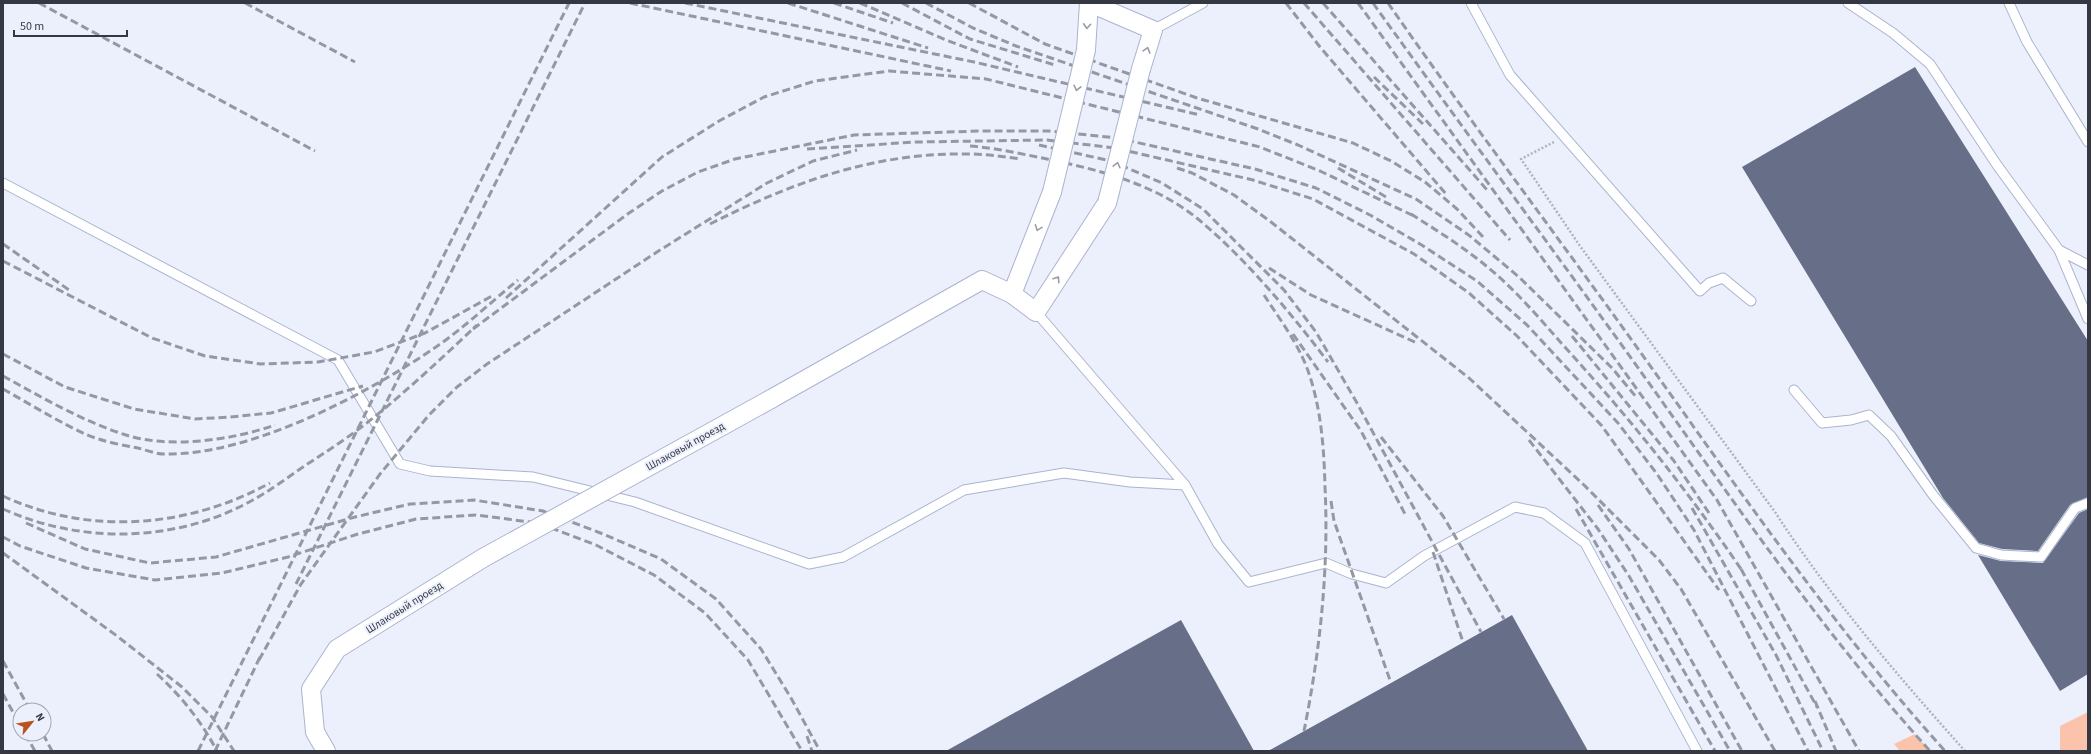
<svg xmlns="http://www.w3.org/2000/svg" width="2091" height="754" font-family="'Source Sans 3',sans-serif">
	<rect width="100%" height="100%" fill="#ecf0fc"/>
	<g fill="#fbc3ab">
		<path d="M 2088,712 L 2088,751 L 2060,751 L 2060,726 Z"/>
		<path d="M 1915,734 L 1930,751 L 1900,751 L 1894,744 Z"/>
	</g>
	<g fill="#676f88">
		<path d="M 1915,67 L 2088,341 L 2088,497 L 2070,505 L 2038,551 L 2002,549 L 1979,543 L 1943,498 L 1742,167 Z"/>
		<path d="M 2088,509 L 2088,674 L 2060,691 L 1978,555 L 2001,561 L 2043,563 L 2079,513 Z"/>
		<path d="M 1512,615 L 1588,751 L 1268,751 L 1391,683 Z"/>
		<path d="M 1181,620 L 1254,751 L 946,751 Z"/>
	</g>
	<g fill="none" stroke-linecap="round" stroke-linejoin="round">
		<defs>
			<g id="lane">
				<path d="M 1471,3 L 1510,75 L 1700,291 L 1709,283 L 1723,278 L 1751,301"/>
				<path d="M 1848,3 L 1893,33 L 1930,64 L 1997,165 L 2059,250 L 2088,265"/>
				<path d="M 2009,3 L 2027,42 L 2088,142"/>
				<path d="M 1153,30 L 1203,3"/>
				<path d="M 3,183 L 338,360 L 400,464 L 430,471 L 533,477 L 635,502 L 809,564 L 843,557 L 964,490 L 1064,473 L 1130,482 L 1185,485 L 1036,312"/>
				<path d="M 2059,250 L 2088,319"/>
				<path d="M 1794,390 L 1822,423 L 1851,420 L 1869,415 L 1891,436 L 1933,495 L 1976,548 L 2001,555 L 2041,557 L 2075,508 L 2088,503"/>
				<path d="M 1185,485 L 1218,544 L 1249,582 L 1326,563 L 1352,574 L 1386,583 L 1424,556 L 1515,507 L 1544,513 L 1585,543 L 1697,751"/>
			</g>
			<g id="street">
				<path d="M 1090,3 L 1153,30 L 1141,69"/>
				<path d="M 1086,50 L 1089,3"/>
				<path d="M 1012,294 L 1052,192"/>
				<path d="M 771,399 L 982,280 L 1012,294 L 1036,312 L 1107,203"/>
				<path d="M 326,751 L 315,732 L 311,689 L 337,649 L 483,558"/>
			</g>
		</defs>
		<use href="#lane" stroke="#abb4cf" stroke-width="11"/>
		<use href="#street" stroke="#abb4cf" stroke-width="20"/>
		<path stroke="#aeb2be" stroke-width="2.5" stroke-dasharray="2 2" stroke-linecap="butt" d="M 1554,142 L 1521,159 L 1580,246 L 1775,512 C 1830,597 1897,675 1965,751"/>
		<use href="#lane" stroke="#fff" stroke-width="9"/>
		<use href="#street" stroke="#fff" stroke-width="18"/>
		<g stroke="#9498a4" stroke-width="3" stroke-dasharray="8 4" stroke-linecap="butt">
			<path d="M 39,3 L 315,151"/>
			<path d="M 245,3 L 355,62"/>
			<path d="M 630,3 L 951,71"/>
			<path d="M 685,3 L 974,62 L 1200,115"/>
			<path d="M 788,3 L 928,48"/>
			<path d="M 834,3 L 893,23"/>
			<path d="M 860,3 L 946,40 L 1018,67"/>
			<path d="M 902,3 L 970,39 L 1055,65"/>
			<path d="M 926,3 L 973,28 L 1016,46 L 1258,129 L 1298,145 L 1416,199 L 1470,236 L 1519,277 L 1612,368 L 1637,398"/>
			<path d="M 969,3 L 1045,44 L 1197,98 L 1353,143 L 1391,161 L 1425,182 L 1457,209 L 1484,238"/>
			<path d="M 1286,3 L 1320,47 L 1446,194"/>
			<path d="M 1304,3 L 1510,240"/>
			<path d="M 1323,3 L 1488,191"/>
			<path d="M 1358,3 L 1717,500 L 1859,751"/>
			<path d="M 1373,3 C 1463,129 1556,253 1646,379 C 1737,506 1825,635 1930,751"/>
			<path d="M 1388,3 C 1472,124 1561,241 1646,360 C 1742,494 1835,629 1945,751"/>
			<path d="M 1374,77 L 1423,124"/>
			<path d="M 1039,145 L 1111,161 L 1162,183 L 1203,209 L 1284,290 L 1316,332 L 1357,403 L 1481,632"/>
			<path d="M 970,146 C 996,148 1022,154 1047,159 C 1100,170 1155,184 1198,219 C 1245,258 1291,313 1328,362"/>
			<path d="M 807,149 L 916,142 L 1047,140 L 1115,148 L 1253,180 L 1313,199 L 1414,254 L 1469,293 L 1517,336 L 1602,426 L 1719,590"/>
			<path d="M 1177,168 L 1192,173 L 1234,195 L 1271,222 L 1469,378 L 1584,485 L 1659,560 L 1681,589 L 1775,751"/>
			<path d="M 1338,168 L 1386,197"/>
			<path d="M 1411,214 C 1436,230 1462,246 1485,265 C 1514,288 1539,318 1563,345 C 1628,416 1689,492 1743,572"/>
			<path d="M 710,224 C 793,182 875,152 970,154 C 987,154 1004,157 1021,159"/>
			<path d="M 3,244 L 72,292"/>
			<path d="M 3,261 L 152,338 L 205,356 L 261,364 L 318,362 L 374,352 L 425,333 L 492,296"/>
			<path d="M 1269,268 L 1311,295 L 1417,343"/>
			<path d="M 1264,295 C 1279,318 1297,342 1307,368 C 1321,406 1324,447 1325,487 C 1329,569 1320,651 1304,731"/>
			<path d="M 506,298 L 662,157 L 719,121 L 764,97 L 815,81 L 889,71 L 986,79 L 1260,147 L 1320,171 L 1414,216"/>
			<path d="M 473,329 L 629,213 L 662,191 L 698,172 L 735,159 L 854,135 L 981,131 L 1049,131 L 1117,138 L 1255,169 L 1316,188 L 1370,215 L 1420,244 L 1477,281 L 1527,325 L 1618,423 L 1657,474 L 1694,530 L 1808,751"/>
			<path d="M 1293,334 L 1361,431 L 1405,514"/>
			<path d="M 1572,336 L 1674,461 L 1711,516"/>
			<path d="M 3,354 L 65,387 L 134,409 L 195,419 L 230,417 L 271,413 L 363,386"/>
			<path d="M 3,376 C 43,398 82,421 126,435 C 169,449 233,440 275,425"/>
			<path d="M 3,389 C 30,404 57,421 85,434 C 101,441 121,445 138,448 C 146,450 156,454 164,454 C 250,456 367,394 436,347 C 465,327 491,302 518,280"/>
			<path d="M 1381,437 L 1443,516 L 1504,619"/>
			<path d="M 1529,440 L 1598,529 L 1629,576 L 1730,751"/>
			<path d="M 3,496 C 89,536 188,528 270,483"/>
			<path d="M 1331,501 L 1334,521 L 1391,683"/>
			<path d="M 1598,505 L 1629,549 L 1742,751"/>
			<path d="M 1692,508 L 1776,655 L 1823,751"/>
			<path d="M 3,509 C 81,544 175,543 251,501 C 270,491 288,477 306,465 C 329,450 352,435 373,418 C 409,389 443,357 477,325"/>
			<path d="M 1576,509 L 1715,751"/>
			<path d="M 26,523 L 85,549 L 150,563 L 216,557 L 355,517 L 410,504 L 474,500 L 543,511 L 603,534 L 661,559 L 716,599 L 761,649 L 791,698 L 820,751"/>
			<path d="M 3,537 L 20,546 L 86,568 L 155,580 L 222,573 L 288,557 L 358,534 L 416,519 L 476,515 L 538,523 L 596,545 L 654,575 L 705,613 L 748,660 L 802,751"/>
			<path d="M 1433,552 L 1463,642"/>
			<path d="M 3,553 L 117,636 L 182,687 L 212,717 L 234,751"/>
			<path d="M 1741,569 L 1817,707"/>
			<path d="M 296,584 L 585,3"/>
			<path d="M 259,660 L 301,584 L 380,474 L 429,415 L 457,387 L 487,364 L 657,252 L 767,183 L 813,161 L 857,150"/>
			<path d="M 3,661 L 30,710"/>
			<path d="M 157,674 C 182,697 201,721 217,751"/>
			<path d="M 3,694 L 20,725"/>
			<path d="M 1815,701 L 1836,751"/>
			<path d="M 25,734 L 35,751"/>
			<path d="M 43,734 L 52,751"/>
			<path d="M 807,736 L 812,751"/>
			<path d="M 198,751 L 569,3"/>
			<path d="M 215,751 L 261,655"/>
		</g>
		<defs>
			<g id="street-bridge">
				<path d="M 1052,192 L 1086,50"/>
				<path d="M 1107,203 L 1141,69"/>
				<path d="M 483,558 L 771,399"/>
			</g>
		</defs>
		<use href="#street-bridge" stroke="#abb4cf" stroke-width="20" stroke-linecap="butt"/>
		<use href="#street-bridge" stroke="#fff" stroke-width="18"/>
	</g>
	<defs><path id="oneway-chevron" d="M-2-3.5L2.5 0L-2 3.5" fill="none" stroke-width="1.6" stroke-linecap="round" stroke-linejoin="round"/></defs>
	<g stroke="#9a9ca1">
		<use href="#oneway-chevron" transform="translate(1087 26) rotate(94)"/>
		<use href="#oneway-chevron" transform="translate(1147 50) rotate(-74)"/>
		<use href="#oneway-chevron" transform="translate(1077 88) rotate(103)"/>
		<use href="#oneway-chevron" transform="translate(1117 165) rotate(-76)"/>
		<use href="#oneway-chevron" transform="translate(1038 228) rotate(111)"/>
		<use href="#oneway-chevron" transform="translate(1057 279) rotate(-57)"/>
	</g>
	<g text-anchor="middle" stroke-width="4" stroke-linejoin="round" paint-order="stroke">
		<g font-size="11" fill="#343843" stroke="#ecf0fc">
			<text transform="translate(685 446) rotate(-29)" y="4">Шлаковый проезд</text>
			<text transform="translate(404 607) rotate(-32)" y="4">Шлаковый проезд</text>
		</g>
	</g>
	<rect width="2091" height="754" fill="none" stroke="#343843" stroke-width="8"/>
	<g transform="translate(32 722) rotate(60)"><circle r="19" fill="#ecf0fc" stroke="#a2a6b2"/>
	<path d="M0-3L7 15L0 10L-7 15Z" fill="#b85321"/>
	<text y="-6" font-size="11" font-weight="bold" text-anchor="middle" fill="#343843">N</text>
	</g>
	<path d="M14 30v6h113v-6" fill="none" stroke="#343843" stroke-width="2"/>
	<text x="20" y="30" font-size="12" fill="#343843" stroke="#ecf0fc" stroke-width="3" paint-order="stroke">50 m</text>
</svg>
